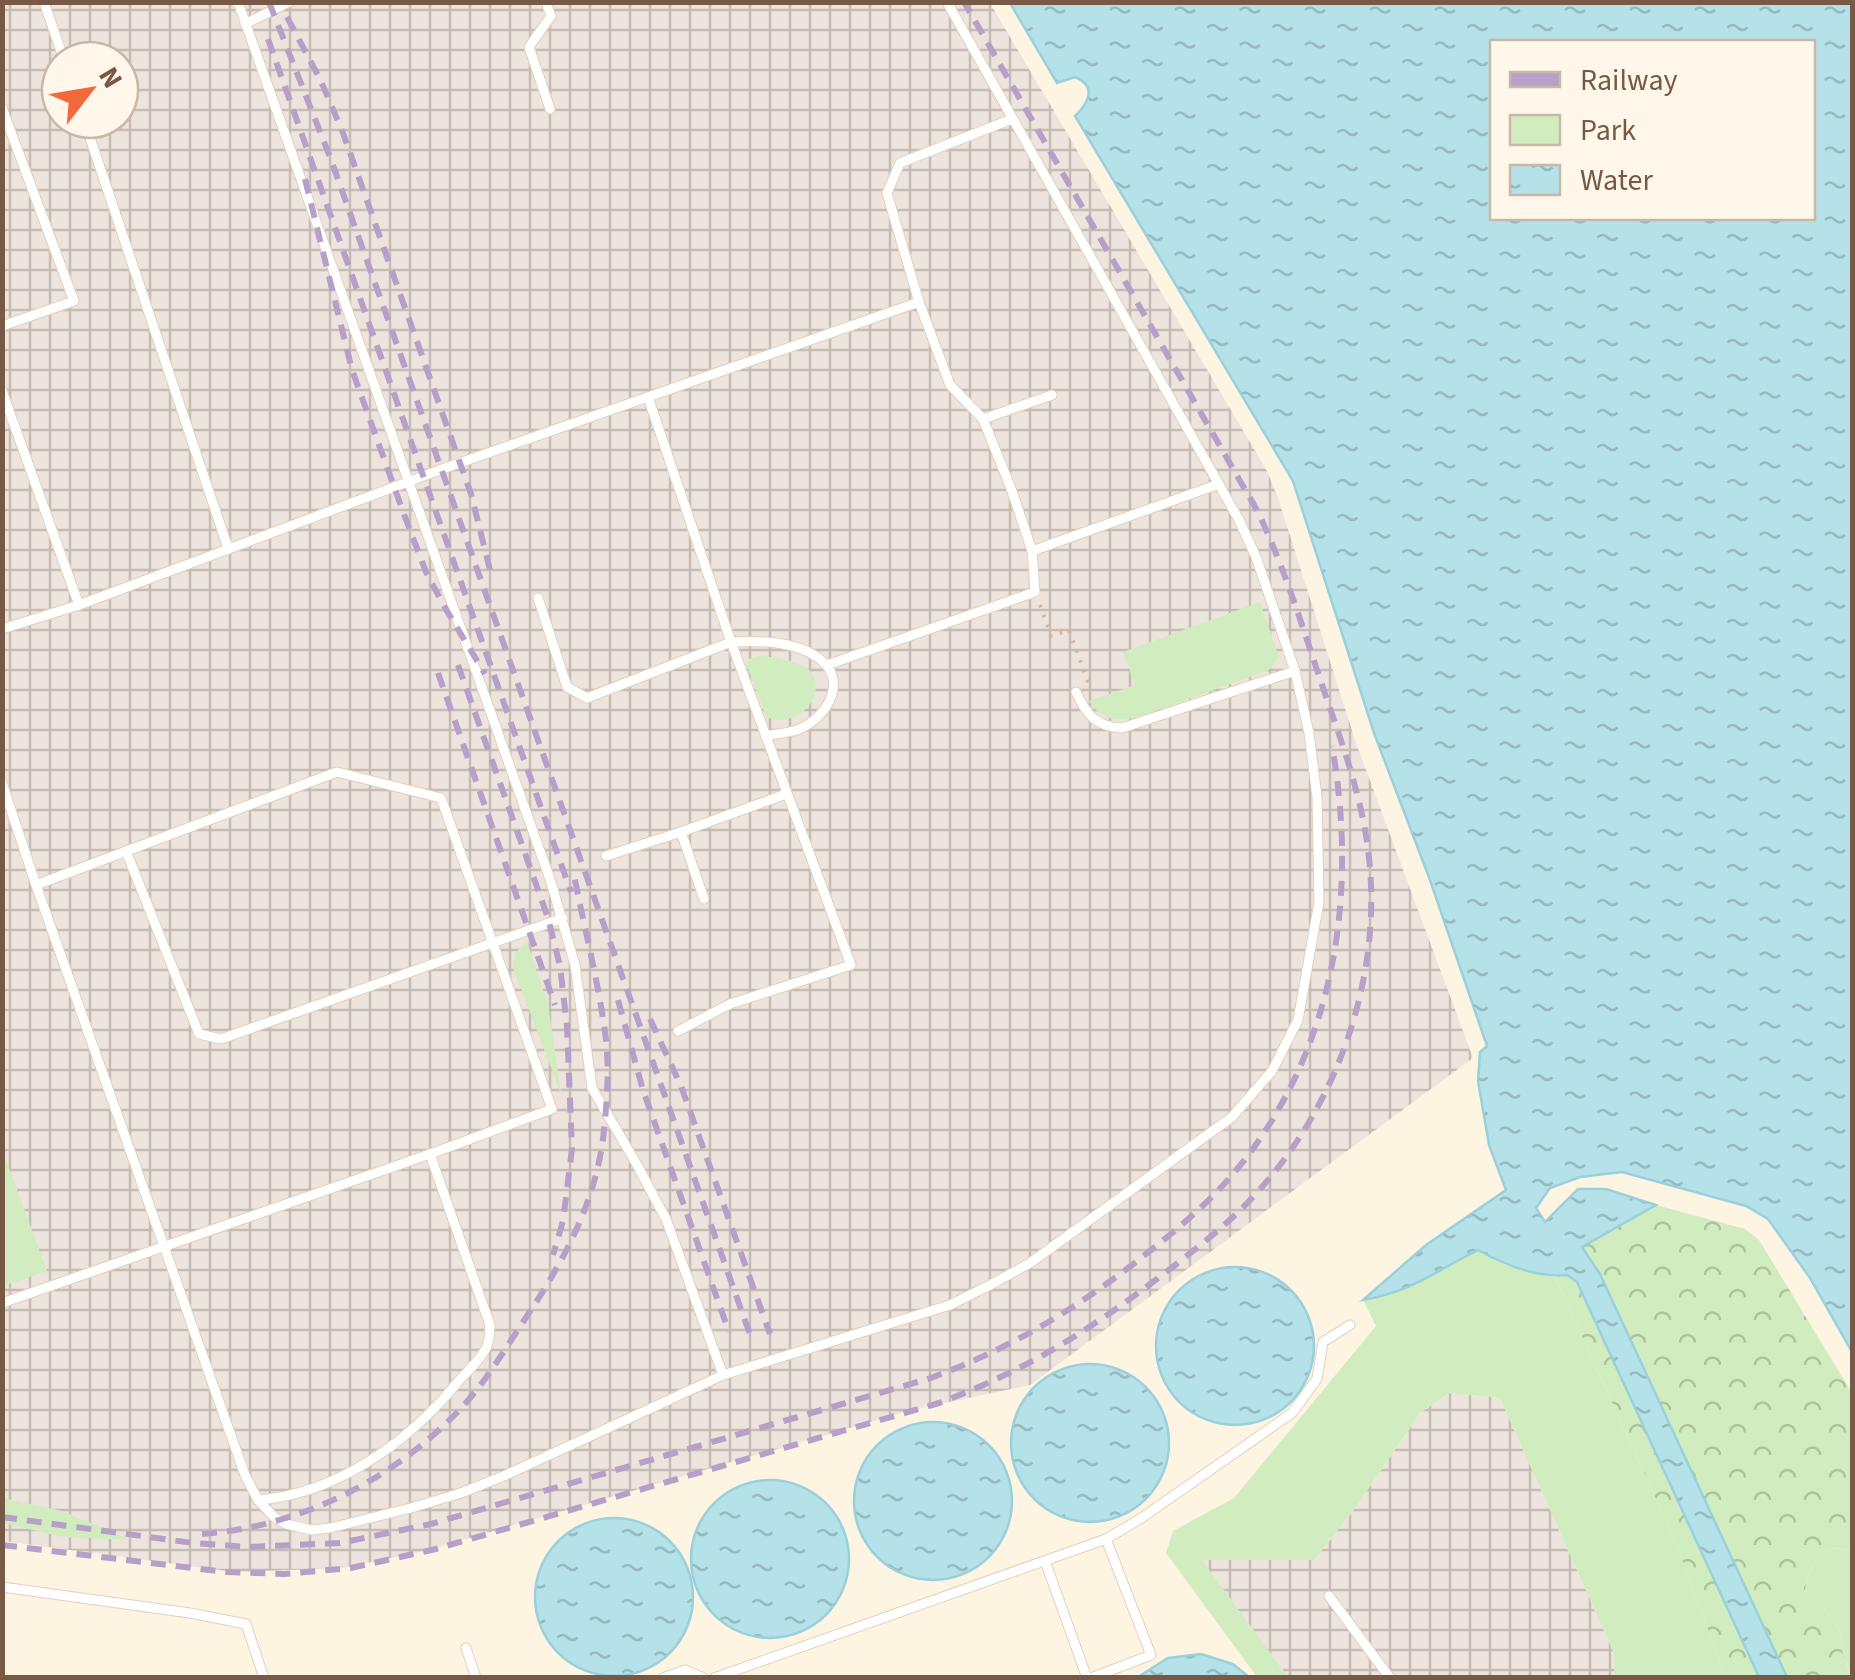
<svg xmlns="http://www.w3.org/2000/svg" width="1855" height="1680" font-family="'Source Sans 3',sans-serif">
	<defs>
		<pattern id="industrial-grid" width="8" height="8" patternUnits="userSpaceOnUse" patternTransform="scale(2.5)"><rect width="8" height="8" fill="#ede5dd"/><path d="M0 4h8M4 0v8" fill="none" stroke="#c5bdb5"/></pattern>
		<pattern id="forest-crowns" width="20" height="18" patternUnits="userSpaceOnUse" patternTransform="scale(2.5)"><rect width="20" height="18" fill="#d1edbf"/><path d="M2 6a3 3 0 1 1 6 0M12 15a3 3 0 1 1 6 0" fill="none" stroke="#aec39d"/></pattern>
		<pattern id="water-ripples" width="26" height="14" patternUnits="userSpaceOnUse" patternTransform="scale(2.5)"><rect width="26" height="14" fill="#b5e1e9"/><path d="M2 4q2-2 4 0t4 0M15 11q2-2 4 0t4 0" fill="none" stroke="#98b9bf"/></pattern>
	</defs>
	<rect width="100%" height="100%" fill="#fef4e2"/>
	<g fill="url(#industrial-grid)" fill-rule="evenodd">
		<path d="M 3,3 L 990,3 L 1267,471 L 1278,498 L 1356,743 L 1473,1058 L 1030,1385 L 912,1410 L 425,1551 L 343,1568 L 235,1572 L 3,1541 ZM 60,60 L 120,60 L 120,120 L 60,120 Z"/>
		<path d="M 1449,1393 L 1500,1398 L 1614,1653 L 1615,1677 L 1288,1677 L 1201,1560 L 1314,1560 L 1353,1511 L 1420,1413 Z"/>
	</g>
	<g fill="#d1edbf">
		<path d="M 1260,602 L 1279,657 L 1269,670 L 1139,717 C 1118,721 1101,721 1089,701 L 1135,685 L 1123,652 Z"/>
		<path d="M 760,655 C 774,658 796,660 807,668 C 831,687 803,731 766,717 L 746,663 L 749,659 Z"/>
		<path d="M 527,942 L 548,1004 L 561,1094 L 513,968 L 515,953 Z"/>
		<path d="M 2,1149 L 47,1271 L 3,1286 L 2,1286 Z"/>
		<path d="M 1478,1250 L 1505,1265 L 1555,1277 L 1673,1536 L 1726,1677 L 1615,1677 L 1614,1653 L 1500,1398 L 1449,1393 L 1420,1413 L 1353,1511 L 1314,1560 L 1202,1560 L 1288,1677 L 1257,1677 L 1166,1553 L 1173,1531 L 1234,1498 L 1376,1326 L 1363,1300 C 1411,1292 1436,1271 1478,1250 Z"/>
		<path d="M 3,1498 L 62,1511 L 131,1540 L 63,1537 L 3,1523 Z"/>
		<path d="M 1830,1548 L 1852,1550 L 1852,1677 L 1850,1677 L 1847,1663 L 1843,1656 L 1839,1628 L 1824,1608 L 1805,1592 C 1808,1571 1813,1561 1830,1548 Z"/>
	</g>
	<g fill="url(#forest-crowns)">
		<path d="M 1656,1205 L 1745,1229 L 1759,1240 L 1852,1393 L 1852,1550 L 1830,1548 C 1813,1561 1808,1571 1805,1591 L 1824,1608 L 1839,1628 L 1843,1655 L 1847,1663 L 1850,1677 L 1787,1677 L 1600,1274 L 1582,1247 Z"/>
		<path d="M 1567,1275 L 1577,1282 L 1759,1677 L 1726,1677 L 1673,1536 L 1555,1277 Z"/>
	</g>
	<g fill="url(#water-ripples)" stroke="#9ad0dc" stroke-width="2.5" fill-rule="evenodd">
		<path d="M 1010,3 L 1852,3 L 1852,1352 L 1810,1278 L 1768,1219 L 1746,1206 L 1622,1172 L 1580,1177 L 1550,1188 L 1536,1208 L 1545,1222 L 1578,1189 L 1606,1189 L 1656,1205 L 1582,1247 L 1600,1274 L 1787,1677 L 1759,1677 L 1577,1282 L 1567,1275 C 1536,1278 1505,1265 1478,1250 C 1436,1271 1411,1292 1363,1300 L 1426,1245 L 1506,1190 L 1489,1145 L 1478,1081 L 1480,1052 L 1487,1046 L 1430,880 L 1374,733 L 1293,481 L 1075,116 C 1089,103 1097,86 1075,77 L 1057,83 ZM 1812,42 L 1812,218 L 1492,218 L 1492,42 Z"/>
		<circle cx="1235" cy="1346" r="79"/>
		<circle cx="1090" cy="1443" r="79"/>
		<circle cx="933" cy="1501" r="79"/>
		<circle cx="770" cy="1559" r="79"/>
		<circle cx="614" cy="1597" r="79"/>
		<path d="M 1201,1654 L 1233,1664 L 1249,1677 L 1138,1677 L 1168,1658 Z"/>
	</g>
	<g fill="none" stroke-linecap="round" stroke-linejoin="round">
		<defs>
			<g id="service">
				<path d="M 44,2 L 64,60"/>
				<path d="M 238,2 L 551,882 L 575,965 L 592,1088 L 636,1163 L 666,1219 L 723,1375"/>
				<path d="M 546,2 L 551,16 L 529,47 L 550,109"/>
				<path d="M 245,24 L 289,2"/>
				<path d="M 2,108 L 74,301 L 2,326"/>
				<path d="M 84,120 L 228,548"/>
				<path d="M 2,391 L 79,605"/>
				<path d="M 648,397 L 731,642 L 851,965 L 730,1004 L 678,1031"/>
				<path d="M 983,419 L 1052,395"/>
				<path d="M 1032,551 L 1219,484"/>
				<path d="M 538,598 L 567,687 L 587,698 L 731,642 C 759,641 792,640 817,657 C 850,679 828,718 797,730 C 787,733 776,734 766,736"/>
				<path d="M 2,629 L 79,605 L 445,468 L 919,302"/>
				<path d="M 827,665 L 1035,592 L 1032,551 L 1012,491 L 983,419 L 950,385 L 919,302 L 887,193 L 900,163 L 1012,119"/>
				<path d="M 1076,692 C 1086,714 1096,727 1122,728 L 1295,671"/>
				<path d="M 2,783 L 36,885 L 245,1475 L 258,1500 L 275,1518 L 286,1524 L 312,1530 L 330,1528 L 411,1508 L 461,1493 L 506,1475 L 723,1375 L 950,1305 L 992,1284 L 1030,1263 L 1232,1117 L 1272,1071 L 1298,1020 L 1319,902 L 1317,797 L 1309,733 L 1295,671 L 1256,557 L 1239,520 L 947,2"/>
				<path d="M 681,832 L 704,899"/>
				<path d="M 126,851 L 199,1034 L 221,1039 L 563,918"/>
				<path d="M 606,856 L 681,832 L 786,794"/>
				<path d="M 2,1303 L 430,1154 L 552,1109 L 441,798 L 337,772 L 36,885"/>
				<path d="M 258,1500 C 336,1494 407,1443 456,1384 C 465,1373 480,1361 486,1348 C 490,1342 489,1333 490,1325 L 430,1154"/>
				<path d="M 1045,1561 L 1087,1678"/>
				<path d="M 2,1587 L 190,1613 L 246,1624 L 264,1678"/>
				<path d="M 1329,1596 L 1390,1678"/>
				<path d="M 466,1648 L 476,1678"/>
				<path d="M 663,1678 L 685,1670 L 704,1678"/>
				<path d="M 714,1678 L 1106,1539 L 1140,1519 L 1292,1413 L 1317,1379 L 1323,1342 L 1350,1325"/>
				<path d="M 1091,1678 L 1151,1655 L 1106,1539"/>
			</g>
		</defs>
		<use href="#service" stroke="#e3d0bd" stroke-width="11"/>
		<path stroke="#dbb59a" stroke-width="4" stroke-dasharray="2.5 8" stroke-linecap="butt" d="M 1040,605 L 1051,636 L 1069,630 L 1089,685"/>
		<use href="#service" stroke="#fff" stroke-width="9"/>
		<g stroke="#b69fc9" stroke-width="6" stroke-dasharray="15 10" stroke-linecap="butt">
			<path d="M 269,2 L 330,157 L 752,1340"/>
			<path d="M 287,17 L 320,79 L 343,133 L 471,494 L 491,574"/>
			<path d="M 268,39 L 571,892"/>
			<path d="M 305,179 L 352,370 L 405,517 L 426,572 L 444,606 L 485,674"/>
			<path d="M 458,665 L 548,918 L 560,966 L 567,1026 L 572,1149 L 563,1221 L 553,1255"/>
			<path d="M 438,673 L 555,1005"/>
			<path d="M 618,1000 L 643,1090 L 729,1332"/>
			<path d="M 650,1019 L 681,1086 L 770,1334"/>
			<path d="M 2,1517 L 193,1543 L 248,1547 L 340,1543 L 431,1524 L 928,1379 C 1006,1350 1065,1316 1132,1265 C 1168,1237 1203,1209 1233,1174 C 1334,1055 1359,897 1332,746"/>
			<path d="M 202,1534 C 300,1527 396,1479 463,1406 C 487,1380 505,1349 525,1319 C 562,1264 594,1206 603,1139 C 607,1104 610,1067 605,1032 C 598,980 584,927 574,875"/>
			<path d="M 2,1545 L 226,1572 L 284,1574 L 351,1568 L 436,1549 L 939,1403 C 1027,1370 1087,1332 1161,1276 C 1193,1251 1225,1227 1253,1197 C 1340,1104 1386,969 1367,842 C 1359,787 1339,735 1321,682 C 1302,625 1284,567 1258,512 L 964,2"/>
		</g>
	</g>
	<rect width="1855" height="1680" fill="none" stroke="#785946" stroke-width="10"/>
	<rect x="1490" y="40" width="325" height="180" fill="#fff7ea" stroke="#c9b8a8" stroke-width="2.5"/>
	<rect x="1510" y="72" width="50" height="15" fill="#b69fc9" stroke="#c9b8a8" stroke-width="2.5"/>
	<text x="1580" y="90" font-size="30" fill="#785946">Railway</text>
	<rect x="1510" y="115" width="50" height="30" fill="#d1edbf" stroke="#c9b8a8" stroke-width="2.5"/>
	<text x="1580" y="140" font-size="30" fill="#785946">Park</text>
	<rect x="1510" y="165" width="50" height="30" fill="url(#water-ripples)" stroke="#c9b8a8" stroke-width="2.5"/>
	<text x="1580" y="190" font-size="30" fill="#785946">Water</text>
	<g transform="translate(90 90) rotate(59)"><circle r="48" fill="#fff7ea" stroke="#c9b8a8" stroke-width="2.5"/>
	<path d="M0-8L18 38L0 25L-18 38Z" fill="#f3693c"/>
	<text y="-15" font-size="28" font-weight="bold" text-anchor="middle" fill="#785946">N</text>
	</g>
</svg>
